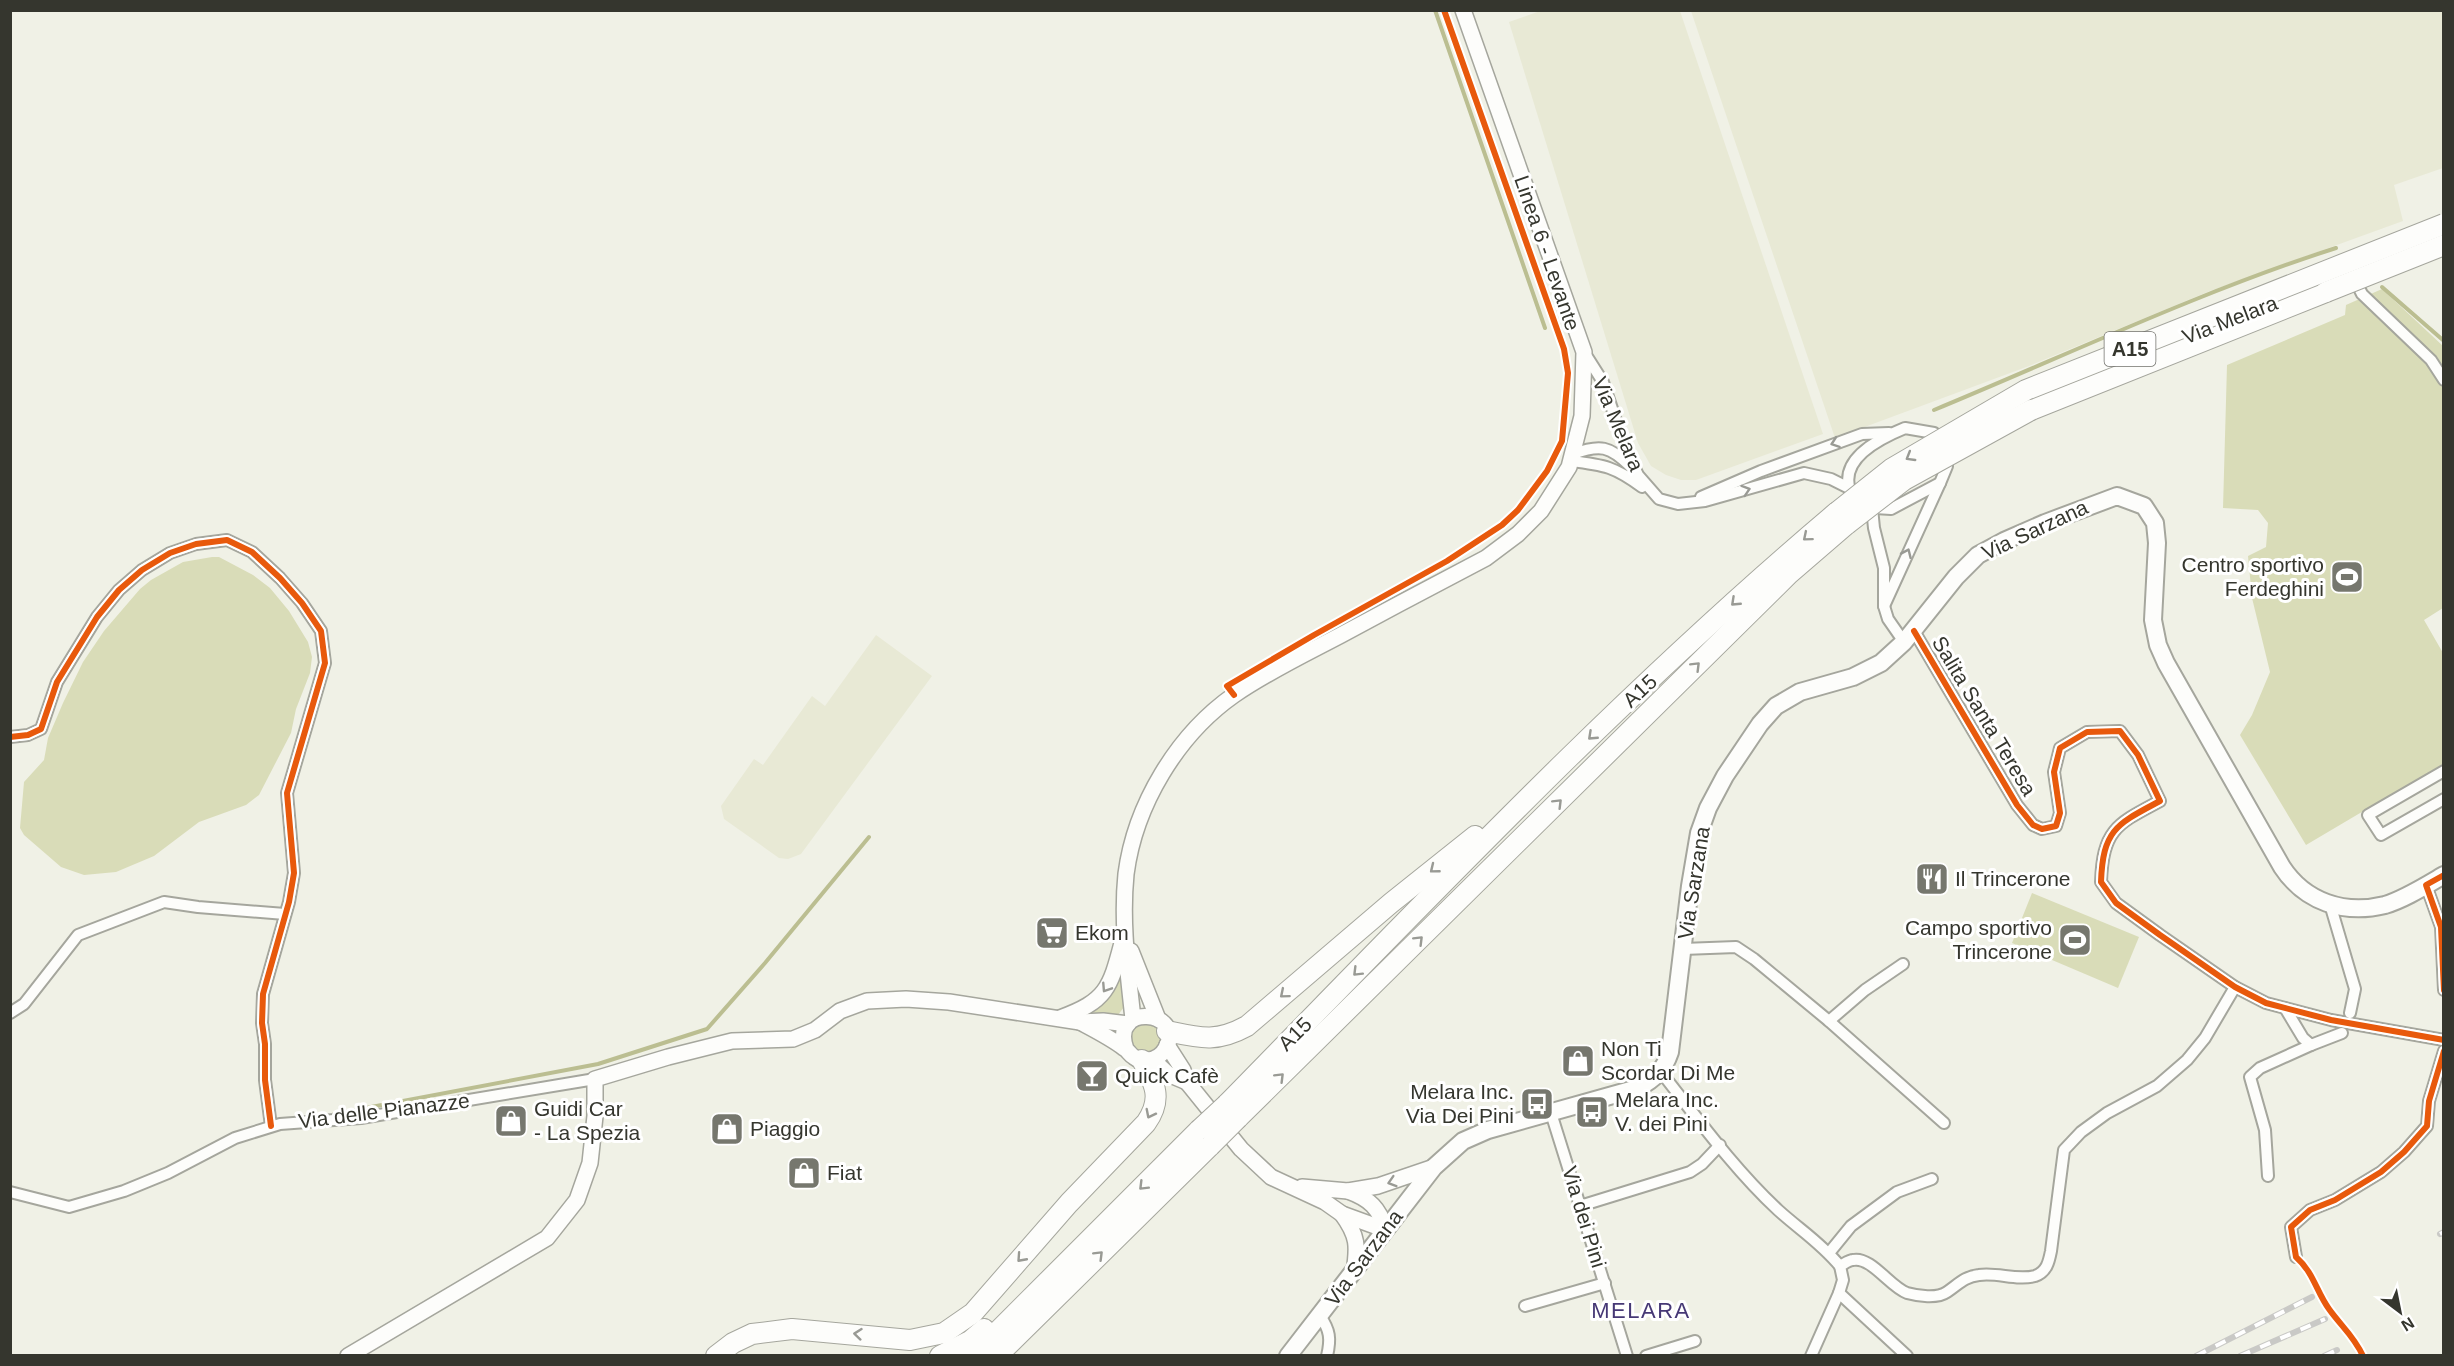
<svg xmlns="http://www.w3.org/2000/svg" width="2454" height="1366" font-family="Arial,sans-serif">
	<rect width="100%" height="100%" fill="#f0f1e6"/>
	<g fill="#e8e9d5">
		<path d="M 1543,10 L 1680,11 L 1823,434 L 1696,480 L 1681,480 L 1666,475 L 1651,466 L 1638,443 L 1509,22 Z"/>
		<path d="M 1691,11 L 2443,11 L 2443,168 L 2394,185 L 2403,221 L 2210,291 L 2029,366 L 1835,438 Z"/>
		<path d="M 876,635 L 932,676 L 801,854 L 788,859 L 779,858 L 724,819 L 721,806 L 754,759 L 763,765 L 812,696 L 825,706 Z"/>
	</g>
	<g fill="#d9dcb8">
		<path d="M 2382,289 L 2443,346 L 2443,608 L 2424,620 L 2443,653 L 2443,764 L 2306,845 L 2240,735 L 2252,715 L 2270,672 L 2252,598 L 2248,556 L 2266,547 L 2268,523 L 2258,510 L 2223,508 L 2227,365 L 2345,315 L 2346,305 Z"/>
		<path d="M 212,557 L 219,557 L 253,575 L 270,588 L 289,611 L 308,642 L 312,657 L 310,673 L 296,709 L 291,733 L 259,795 L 246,805 L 199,822 L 154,856 L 116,872 L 84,875 L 61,867 L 24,835 L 20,828 L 24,782 L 44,760 L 48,738 L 63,703 L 83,662 L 104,631 L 140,589 L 151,580 L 183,562 Z"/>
		<path d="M 2032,893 L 2139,937 L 2118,988 L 2012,943 Z"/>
		<path d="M 1121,971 L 1124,1007 L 1118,1015 L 1081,1015 Z"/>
		<circle cx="1146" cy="1039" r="15"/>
	</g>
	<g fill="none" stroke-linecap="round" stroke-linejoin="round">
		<g stroke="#bbbe91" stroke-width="4">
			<path d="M 1435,10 L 1545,328"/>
			<path d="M 2382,287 L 2444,341"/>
			<path d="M 1934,410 C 2067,355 2199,292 2336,248"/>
			<path d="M 334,1114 L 598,1064 L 707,1029 L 765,963 L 869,837"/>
		</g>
		<defs>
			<g id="street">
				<path d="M 2354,278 L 2362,294 L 2431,360 L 2444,380"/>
				<path d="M 2187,336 L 2257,309"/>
				<path d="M 1584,352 L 1603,382 L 1626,450 L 1638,475 L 1659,499 L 1678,504 L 1705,501 L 1804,473 L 1831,479 L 1849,488"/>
				<path d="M 2008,411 L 2058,387"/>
				<path d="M 1905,428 L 1934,433 L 1947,466 L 1940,483 L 1891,509 L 1859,507 C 1856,501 1852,496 1850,490 C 1839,458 1883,437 1905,428 Z"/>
				<path d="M 1573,454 C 1600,444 1610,446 1630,466"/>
				<path d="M 1571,461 C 1605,465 1615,467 1642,487"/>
				<path d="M 1701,497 L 1761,471 L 1862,434 L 1889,433"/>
				<path d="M 1872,508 L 1874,528 L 1884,568 L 1884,606 L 1888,619 L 1904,642"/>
				<path d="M 1884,606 L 1940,483"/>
				<path d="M 1914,631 L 2017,805 L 2033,825 L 2042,829 L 2056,826 L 2060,813 L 2054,772 L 2060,748 L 2087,732 L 2120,731 L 2138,755 L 2160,801 C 2117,824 2103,829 2101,882 L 2116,903 L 2160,935 L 2235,987 L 2266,1003 L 2331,1020 L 2444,1040"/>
				<path d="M 10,737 L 28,735 L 41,729 L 57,682 L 97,617 L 119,590 L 142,570 L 170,553 L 196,544 L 227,540 L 252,552 L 280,578 L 302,603 L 321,631 L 325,663 L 287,793 L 294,873 L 289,902 L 263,994 L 262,1023 L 265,1044 L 265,1080 L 271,1126"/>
				<path d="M 2444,771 L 2368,815 L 2381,835 L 2444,799"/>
				<path d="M 2426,885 L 2441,927 L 2444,990"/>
				<path d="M 2330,904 L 2355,989 L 2350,1013"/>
				<path d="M 1683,949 L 1736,947 L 1754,959 L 1829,1021 L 1944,1123"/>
				<path d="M 10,1013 L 24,1004 L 78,935 L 164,902 L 198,907 L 285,914"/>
				<path d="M 1829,1021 L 1865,990 L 1903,964"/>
				<path d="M 2311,1045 L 2342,1033"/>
				<path d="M 1661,1072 C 1698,1119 1734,1169 1778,1210 C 1800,1230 1820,1242 1840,1266"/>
				<path d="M 1551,1113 L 1627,1356"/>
				<path d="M 2268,1176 L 2265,1130 L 2250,1077 L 2260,1068 L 2311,1045 L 2303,1038 L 2285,1008"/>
				<path d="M 10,1192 L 69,1207 L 124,1191 L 168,1173 L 235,1138 L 280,1124 L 361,1118 L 595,1079"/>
				<path d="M 1580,1206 L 1690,1172 L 1702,1164 L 1720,1145"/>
				<path d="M 1829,1253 L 1851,1226 L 1897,1192 L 1932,1179"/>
				<path d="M 2296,1257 L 2291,1227 L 2310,1210 L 2335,1200 L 2381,1172 L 2404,1152 L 2427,1126 L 2429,1101 L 2444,1051"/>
				<path d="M 1839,1293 L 1907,1356"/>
				<path d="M 1525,1306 L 1605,1283"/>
				<path d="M 1320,1316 C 1330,1330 1331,1339 1327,1356"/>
				<path d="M 1646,1356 L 1695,1341"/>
				<path d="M 1811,1356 L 1839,1293 L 1843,1280 L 1840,1266 C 1844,1264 1849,1260 1853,1260 C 1871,1256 1890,1287 1907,1293 C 1918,1296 1937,1299 1947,1292 C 1960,1283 1964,1277 1979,1275 C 1997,1272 2017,1281 2035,1276 C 2047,1272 2049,1261 2051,1251 L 2064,1150 L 2081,1132 L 2107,1113 L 2157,1086 L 2187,1060 L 2205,1038 L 2235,987"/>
			</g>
			<g id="secondary">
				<path d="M 1131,951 L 1158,1019"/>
				<path d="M 1060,1018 C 1106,1001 1110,989 1122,943"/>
				<path d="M 1133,1019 C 1128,971 1121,923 1126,874 C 1135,805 1177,735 1234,695 C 1267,672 1305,654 1341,635 C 1389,609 1438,583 1486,558 L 1518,534 L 1541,511 L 1569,467 L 1582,416 L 1584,352 L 1463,10"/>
				<path d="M 1080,1022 C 1095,1030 1111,1038 1124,1048 C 1128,1050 1130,1055 1134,1057 C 1138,1060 1143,1061 1147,1060 C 1155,1060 1162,1055 1166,1048 C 1186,1010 1109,1002 1126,1049"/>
				<path d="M 1167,1045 L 1183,1070 L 1187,1082 L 1241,1149 L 1271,1177 L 1325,1202 L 1342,1214 L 1386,1230"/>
				<path d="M 1153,1060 L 1168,1074 L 1187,1082"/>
				<path d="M 1302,1187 L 1348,1191 L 1378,1186 L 1434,1167"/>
				<path d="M 1348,1191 C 1370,1199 1379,1208 1386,1230"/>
				<path d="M 1342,1214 C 1358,1236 1358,1246 1354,1272"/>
				<path d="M 348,1356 L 547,1238 L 577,1200 L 590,1163 L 595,1116 L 595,1079 L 668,1057 L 732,1041 L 793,1039 L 815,1030 L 840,1011 L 867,1001 L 906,999 L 949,1002 L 1080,1022 L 1103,1021 L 1128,1024"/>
			</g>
			<path id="primary" d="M 1288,1356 L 1434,1167 L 1463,1141 L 1488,1130 L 1638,1088 C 1655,1079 1664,1070 1670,1052 L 1690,886 L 1699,833 L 1708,808 L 1725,776 L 1760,724 L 1776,706 L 1800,692 L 1853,677 L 1881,663 L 1904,642 L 1956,577 L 1978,555 L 2004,541 L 2045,523 L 2117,496 L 2144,506 L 2155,523 L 2157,543 L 2153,620 L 2158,645 L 2166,663 L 2282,867 C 2305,902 2344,915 2385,905 C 2405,899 2425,886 2444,875"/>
			<g id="highway">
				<path d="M 2031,410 L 2326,292"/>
				<path d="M 1167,1031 C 1200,1038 1216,1043 1247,1026 L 1391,903 L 1475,836"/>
				<path d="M 1227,1104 C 1425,902 1620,695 1837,512"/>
				<path d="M 1238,1118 L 1789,574 L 1847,524"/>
				<path d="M 716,1356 L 733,1343 L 752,1334 L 792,1329 L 910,1340 L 944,1333 L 973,1313 L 1069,1203 L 1146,1123 C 1163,1099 1155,1084 1142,1060"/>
				<path d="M 940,1356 L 970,1341 L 984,1329"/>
				<path d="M 973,1356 L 1199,1130"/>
				<path d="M 997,1356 L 1210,1146"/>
			</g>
		</defs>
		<use href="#street" stroke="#a5a69d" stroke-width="14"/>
		<use href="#secondary" stroke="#a5a69d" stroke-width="18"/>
		<use href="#primary" stroke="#a5a69d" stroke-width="20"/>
		<use href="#highway" stroke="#a5a69d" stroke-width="22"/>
		<use href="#street" stroke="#fdfdfb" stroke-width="10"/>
		<use href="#secondary" stroke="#fdfdfb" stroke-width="15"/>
		<use href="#primary" stroke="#fdfdfb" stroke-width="16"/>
		<use href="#highway" stroke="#fdfdfb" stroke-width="20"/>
		<defs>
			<g id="rail">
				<path d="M 2440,1234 L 2444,1232"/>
				<path d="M 2196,1356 L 2312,1297"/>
				<path d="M 2240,1356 L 2325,1319"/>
				<path d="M 2324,1356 L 2337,1350"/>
			</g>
		</defs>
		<use href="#rail" stroke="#c9c9c6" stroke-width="6"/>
		<use href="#rail" stroke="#fff" stroke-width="4" stroke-dasharray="11" stroke-linecap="butt"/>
		<defs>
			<g id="highway-bridge">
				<path d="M 2326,292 L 2444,245"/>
				<path d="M 1837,512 L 1891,469 L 2026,390 L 2444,224"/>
				<path d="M 1847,524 L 1904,480 L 2031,410"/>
				<path d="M 1199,1130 L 1227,1104"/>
				<path d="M 1210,1146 L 1238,1118"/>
			</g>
		</defs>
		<use href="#highway-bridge" stroke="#a5a69d" stroke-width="22" stroke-linecap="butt"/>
		<use href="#highway-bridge" stroke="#fdfdfb" stroke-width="20"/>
		<defs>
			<g id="cycleway">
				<path d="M 1914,631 L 2017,805 L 2033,825 L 2042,829 L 2056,826 L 2060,813 L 2054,772 L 2060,748 L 2087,732 L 2120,731 L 2138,755 L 2160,801 C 2117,824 2103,829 2101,882 L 2116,903 L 2160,935 L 2235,987 L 2266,1003 L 2331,1020 L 2444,1040"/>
				<path d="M 1234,695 L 1227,686 L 1314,635 L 1447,561 L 1502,525 L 1518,510 L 1547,471 L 1562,441 L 1568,373 L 1564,349 L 1444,10"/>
				<path d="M 10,737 L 28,735 L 41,729 L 57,682 L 97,617 L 119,590 L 142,570 L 170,553 L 196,544 L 227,540 L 252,552 L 280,578 L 302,603 L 321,631 L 325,663 L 287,793 L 294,873 L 289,902 L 263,994 L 262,1023 L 265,1044 L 265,1080 L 271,1126"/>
				<path d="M 2444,875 L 2426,885 L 2441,927 L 2444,990"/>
				<path d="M 2363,1356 C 2354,1336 2341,1326 2329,1309 C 2316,1291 2314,1273 2296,1257 L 2291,1227 L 2310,1210 L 2335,1200 L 2381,1172 L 2404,1152 L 2427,1126 L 2429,1101 L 2444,1051"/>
			</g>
		</defs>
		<use href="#cycleway" stroke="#fff" stroke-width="10"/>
		<use href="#cycleway" stroke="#e8590c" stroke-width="6"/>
	</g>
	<defs><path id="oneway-chevron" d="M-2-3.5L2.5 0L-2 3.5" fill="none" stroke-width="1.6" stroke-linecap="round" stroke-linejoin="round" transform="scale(1.5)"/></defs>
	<g stroke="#999a94">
		<use href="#oneway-chevron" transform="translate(1835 443) rotate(161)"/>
		<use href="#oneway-chevron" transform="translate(1910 457) rotate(149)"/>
		<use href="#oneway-chevron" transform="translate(1746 490) rotate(-18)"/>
		<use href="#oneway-chevron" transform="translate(1807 537) rotate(140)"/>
		<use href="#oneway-chevron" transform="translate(1907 553) rotate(-66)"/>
		<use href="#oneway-chevron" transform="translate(1735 602) rotate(137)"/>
		<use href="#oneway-chevron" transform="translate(1696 666) rotate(-45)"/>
		<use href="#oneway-chevron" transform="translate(1592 736) rotate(137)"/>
		<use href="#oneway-chevron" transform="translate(1558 803) rotate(-45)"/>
		<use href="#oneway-chevron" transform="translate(1434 869) rotate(141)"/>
		<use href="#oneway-chevron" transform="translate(1419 940) rotate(-45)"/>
		<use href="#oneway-chevron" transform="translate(1357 972) rotate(135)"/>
		<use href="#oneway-chevron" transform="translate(1106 988) rotate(123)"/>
		<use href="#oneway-chevron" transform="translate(1284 994) rotate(140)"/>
		<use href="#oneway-chevron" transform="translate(1280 1077) rotate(-45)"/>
		<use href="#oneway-chevron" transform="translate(1150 1114) rotate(117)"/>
		<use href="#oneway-chevron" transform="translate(1392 1182) rotate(163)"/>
		<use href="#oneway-chevron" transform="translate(1143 1186) rotate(135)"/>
		<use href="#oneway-chevron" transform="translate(1099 1255) rotate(-45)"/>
		<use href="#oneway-chevron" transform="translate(1021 1258) rotate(132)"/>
		<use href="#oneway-chevron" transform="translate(858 1334) rotate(-174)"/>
	</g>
	<defs>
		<symbol id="stadium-square" viewBox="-11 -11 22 22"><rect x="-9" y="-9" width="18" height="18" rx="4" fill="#76776e" stroke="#fff"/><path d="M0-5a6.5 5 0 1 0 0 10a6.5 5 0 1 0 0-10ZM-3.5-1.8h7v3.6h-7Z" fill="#fff"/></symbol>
		<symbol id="restaurant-square" viewBox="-11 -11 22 22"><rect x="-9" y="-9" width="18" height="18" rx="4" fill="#76776e" stroke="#fff"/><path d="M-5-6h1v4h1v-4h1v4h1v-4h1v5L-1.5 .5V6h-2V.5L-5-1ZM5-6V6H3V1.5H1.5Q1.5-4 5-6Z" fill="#fff"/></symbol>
		<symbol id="supermarket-square" viewBox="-11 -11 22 22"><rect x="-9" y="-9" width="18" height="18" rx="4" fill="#76776e" stroke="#fff"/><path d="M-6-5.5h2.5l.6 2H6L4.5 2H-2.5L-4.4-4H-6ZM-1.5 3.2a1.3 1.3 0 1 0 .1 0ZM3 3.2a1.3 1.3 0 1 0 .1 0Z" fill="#fff"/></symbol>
		<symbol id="shop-square" viewBox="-11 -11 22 22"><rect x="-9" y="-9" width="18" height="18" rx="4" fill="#76776e" stroke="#fff"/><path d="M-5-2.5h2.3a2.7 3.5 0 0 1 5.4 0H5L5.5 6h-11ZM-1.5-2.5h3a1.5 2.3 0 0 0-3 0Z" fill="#fff"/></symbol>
		<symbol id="bar-square" viewBox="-11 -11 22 22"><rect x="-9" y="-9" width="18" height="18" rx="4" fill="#76776e" stroke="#fff"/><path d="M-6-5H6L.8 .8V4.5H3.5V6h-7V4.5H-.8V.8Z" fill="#fff"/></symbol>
		<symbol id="bus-square" viewBox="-11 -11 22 22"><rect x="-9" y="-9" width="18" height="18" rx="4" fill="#76776e" stroke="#fff"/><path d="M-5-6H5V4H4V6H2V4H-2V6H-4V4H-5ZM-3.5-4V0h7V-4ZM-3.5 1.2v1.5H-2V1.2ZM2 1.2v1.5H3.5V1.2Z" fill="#fff"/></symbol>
	</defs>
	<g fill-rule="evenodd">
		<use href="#stadium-square" x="2328" y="558" width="38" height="38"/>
		<use href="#restaurant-square" x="1913" y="860" width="38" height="38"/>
		<use href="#supermarket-square" x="1033" y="914" width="38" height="38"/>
		<use href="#stadium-square" x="2056" y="921" width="38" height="38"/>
		<use href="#shop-square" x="1559" y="1042" width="38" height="38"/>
		<use href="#bar-square" x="1073" y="1057" width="38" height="38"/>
		<use href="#bus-square" x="1518" y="1085" width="38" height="38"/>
		<use href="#bus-square" x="1573" y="1093" width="38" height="38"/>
		<use href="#shop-square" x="492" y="1102" width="38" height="38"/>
		<use href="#shop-square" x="708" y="1110" width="38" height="38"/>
		<use href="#shop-square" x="785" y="1154" width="38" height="38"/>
	</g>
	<g text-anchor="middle" stroke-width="6" stroke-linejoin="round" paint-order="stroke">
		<rect fill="#fff" stroke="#72726d" stroke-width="1.5" x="2104.5" y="332" width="51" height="34" rx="4.5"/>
		<g font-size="20" font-weight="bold" fill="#35362e">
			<text x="2130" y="356">A15</text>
		</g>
		<g font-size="21" fill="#35362e" stroke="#fff">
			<text transform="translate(1547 253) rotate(71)" y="7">Linea 6 - Levante</text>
			<text transform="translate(2230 320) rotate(-21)" y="7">Via Melara</text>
			<text transform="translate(1618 424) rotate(67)" y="7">Via Melara</text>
			<text transform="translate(2035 530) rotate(-25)" y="7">Via Sarzana</text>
			<text transform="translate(1640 691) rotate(-43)" y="7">A15</text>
			<text transform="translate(1984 716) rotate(59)" y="7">Salita Santa Teresa</text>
			<text transform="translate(1694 883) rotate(-81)" y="7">Via Sarzana</text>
			<text transform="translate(1295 1034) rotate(-45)" y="7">A15</text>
			<text transform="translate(384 1111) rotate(-7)" y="7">Via delle Pianazze</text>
			<text transform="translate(1584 1217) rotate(73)" y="7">Via dei Pini</text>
			<text transform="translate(1364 1258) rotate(-53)" y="7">Via Sarzana</text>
		</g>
		<g font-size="21" fill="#35362e" stroke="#fff" text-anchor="start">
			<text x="2324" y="572" text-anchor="end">Centro sportivo<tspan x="2324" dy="24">Ferdeghini</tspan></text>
			<text x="1955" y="886">Il Trincerone</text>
			<text x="2052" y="935" text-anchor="end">Campo sportivo<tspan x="2052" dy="24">Trincerone</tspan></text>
			<text x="1075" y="940">Ekom</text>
			<text x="1601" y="1056">Non Ti<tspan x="1601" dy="24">Scordar Di Me</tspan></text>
			<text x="1115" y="1083">Quick Cafè</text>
			<text x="1514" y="1099" text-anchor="end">Melara Inc.<tspan x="1514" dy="24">Via Dei Pini</tspan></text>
			<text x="1615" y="1107">Melara Inc.<tspan x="1615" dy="24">V. dei Pini</tspan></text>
			<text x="534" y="1116">Guidi Car<tspan x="534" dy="24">- La Spezia</tspan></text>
			<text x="750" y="1136">Piaggio</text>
			<text x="827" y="1180">Fiat</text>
		</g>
		<g font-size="22" letter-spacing="1.5" fill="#463875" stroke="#fff">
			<text x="1641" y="1318">MELARA</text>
		</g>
	</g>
	<rect width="2454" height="1366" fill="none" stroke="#35362e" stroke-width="24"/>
	<g transform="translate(2400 1312) rotate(148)" stroke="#ffffff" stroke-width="4.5" paint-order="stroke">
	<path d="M0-4.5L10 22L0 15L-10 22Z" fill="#35362e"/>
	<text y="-9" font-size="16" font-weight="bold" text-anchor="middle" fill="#35362e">N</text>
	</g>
</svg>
